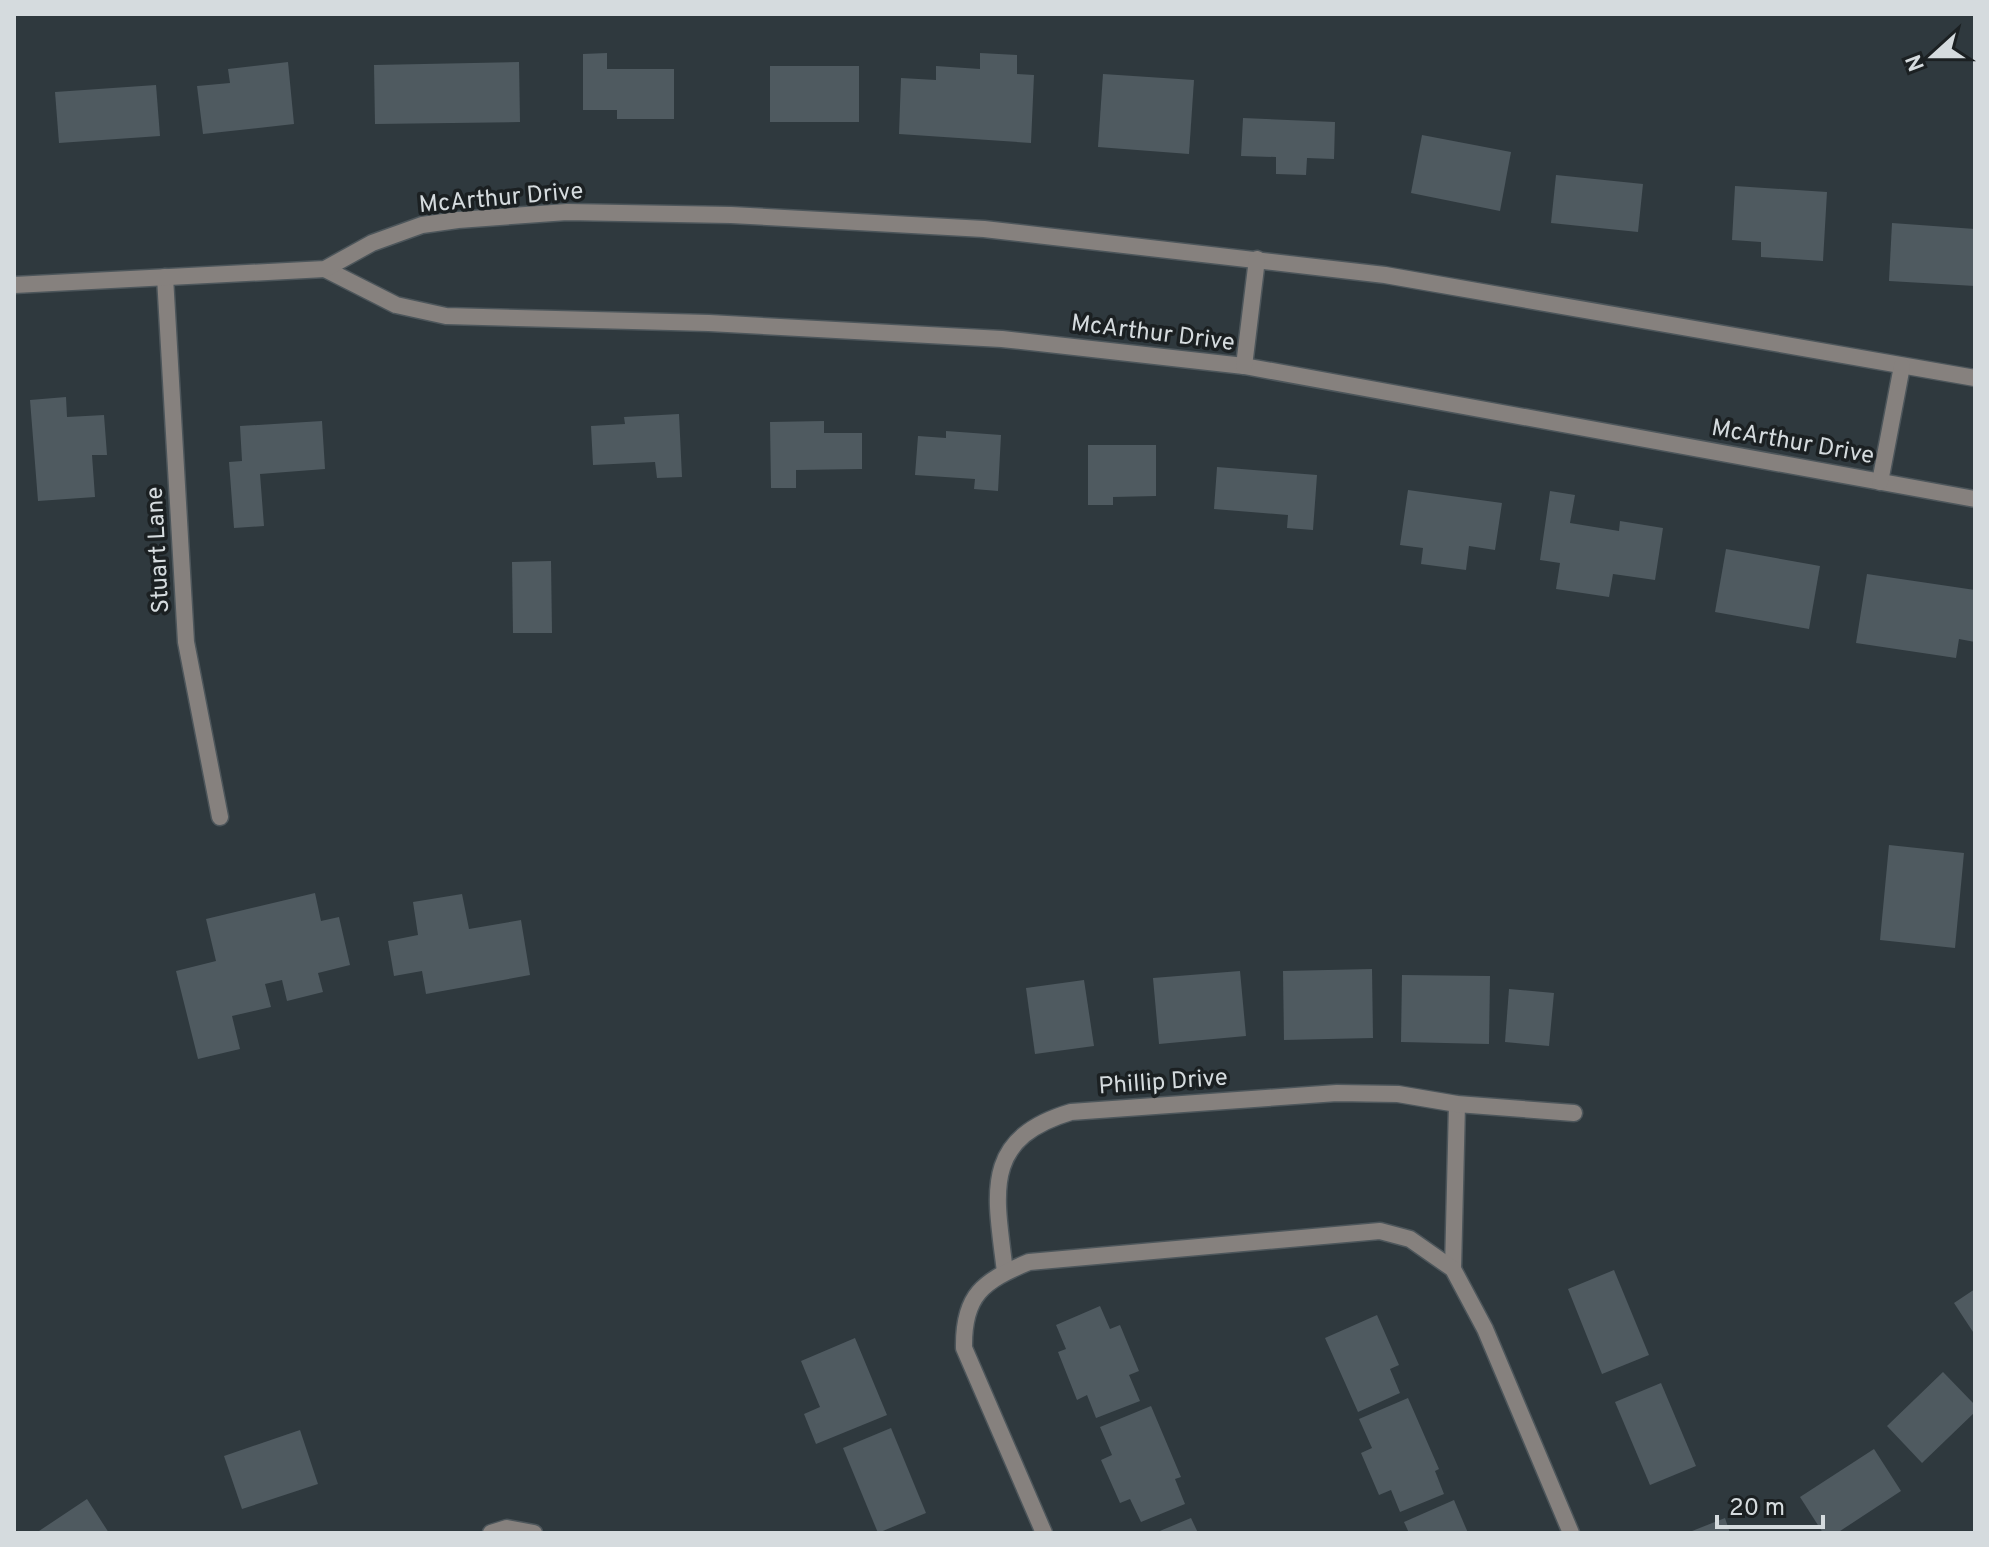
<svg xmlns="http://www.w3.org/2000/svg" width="1989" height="1547" font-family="Overpass,sans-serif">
	<rect width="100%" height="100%" fill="#2f393e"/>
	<g fill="#4f5a60">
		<path d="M 607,53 L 607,69 L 674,69 L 674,119 L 617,119 L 617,110 L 583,110 L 583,54 Z"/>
		<path d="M 980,53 L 1017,55 L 1017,74 L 1034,75 L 1031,143 L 899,134 L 901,78 L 936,80 L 936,66 L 980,69 Z"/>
		<path d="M 288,62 L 294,124 L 203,134 L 197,86 L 230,83 L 228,69 Z"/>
		<path d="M 519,62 L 520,122 L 375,124 L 374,65 Z"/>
		<rect x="770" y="66" width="89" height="56"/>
		<path d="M 1103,74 L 1194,80 L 1189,154 L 1098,147 Z"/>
		<path d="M 156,85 L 160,136 L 59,143 L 55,92 Z"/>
		<path d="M 1243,118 L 1335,122 L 1334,159 L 1307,158 L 1306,175 L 1276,174 L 1276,157 L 1241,156 Z"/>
		<path d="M 1422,135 L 1511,152 L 1500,211 L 1411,193 Z"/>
		<path d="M 1556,175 L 1643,184 L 1638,232 L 1551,223 Z"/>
		<path d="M 1735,186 L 1827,192 L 1823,261 L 1761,257 L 1761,242 L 1732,240 Z"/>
		<path d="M 1892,223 L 1975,229 L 1975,286 L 1889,281 Z"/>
		<path d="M 66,397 L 67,417 L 104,415 L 107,455 L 92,455 L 95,497 L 38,501 L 30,400 Z"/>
		<path d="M 679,414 L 682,477 L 657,478 L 655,462 L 593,465 L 591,426 L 625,424 L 624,417 Z"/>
		<path d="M 322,421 L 325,469 L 260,474 L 264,526 L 234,528 L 229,462 L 242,461 L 240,426 Z"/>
		<path d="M 824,421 L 824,433 L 862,433 L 862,469 L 796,470 L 796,488 L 771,488 L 770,422 Z"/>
		<path d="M 946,431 L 1001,435 L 998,491 L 974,489 L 975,479 L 915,475 L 918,436 L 946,438 Z"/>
		<path d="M 1088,445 L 1156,445 L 1156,496 L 1113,497 L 1113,505 L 1088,505 Z"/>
		<path d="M 1217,467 L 1317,475 L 1313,530 L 1287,528 L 1288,515 L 1214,509 Z"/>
		<path d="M 1408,490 L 1502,503 L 1495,550 L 1469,546 L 1466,570 L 1421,564 L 1423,548 L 1400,545 Z"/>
		<path d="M 1550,491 L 1575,495 L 1570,523 L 1619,531 L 1620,521 L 1663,528 L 1655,580 L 1613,574 L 1609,597 L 1556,589 L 1560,563 L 1540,560 Z"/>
		<path d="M 1726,549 L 1820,566 L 1809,629 L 1715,612 Z"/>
		<path d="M 551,561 L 552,633 L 513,633 L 512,562 Z"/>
		<path d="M 1867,574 L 1975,590 L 1975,642 L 1959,639 L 1956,658 L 1856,643 Z"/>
		<path d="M 1889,845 L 1964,853 L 1955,948 L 1880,940 Z"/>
		<path d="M 315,893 L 321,921 L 339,917 L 350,965 L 318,973 L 323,992 L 287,1001 L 282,980 L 265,984 L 271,1007 L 232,1016 L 240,1049 L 198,1059 L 176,971 L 216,961 L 206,919 Z"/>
		<path d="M 462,894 L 469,929 L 521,920 L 530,975 L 426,994 L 422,971 L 394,976 L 388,941 L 418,935 L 413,902 Z"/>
		<path d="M 1372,969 L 1373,1038 L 1284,1040 L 1283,971 Z"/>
		<path d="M 1240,971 L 1246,1036 L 1159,1044 L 1153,978 Z"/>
		<path d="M 1402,975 L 1490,976 L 1489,1044 L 1401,1042 Z"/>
		<path d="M 1084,980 L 1094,1046 L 1035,1054 L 1026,988 Z"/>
		<path d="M 1509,989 L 1554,993 L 1549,1046 L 1505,1042 Z"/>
		<path d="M 1614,1270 L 1649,1355 L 1602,1374 L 1568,1289 Z"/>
		<path d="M 1975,1289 L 1975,1335 L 1954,1303 Z"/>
		<path d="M 1100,1306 L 1110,1329 L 1120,1325 L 1139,1371 L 1129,1375 L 1140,1401 L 1096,1418 L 1087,1395 L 1077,1400 L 1058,1352 L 1066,1349 L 1056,1325 Z"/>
		<path d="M 1377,1315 L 1399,1365 L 1390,1369 L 1400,1393 L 1358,1412 L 1325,1338 Z"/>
		<path d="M 855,1338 L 887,1415 L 816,1444 L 804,1414 L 820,1407 L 801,1361 Z"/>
		<path d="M 1943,1372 L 1975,1405 L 1975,1412 L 1922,1463 L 1887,1426 Z"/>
		<path d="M 1661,1383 L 1696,1466 L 1650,1485 L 1615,1402 Z"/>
		<path d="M 1408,1398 L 1439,1469 L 1435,1471 L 1444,1494 L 1400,1512 L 1391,1490 L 1379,1495 L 1361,1453 L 1372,1448 L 1359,1419 Z"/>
		<path d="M 1151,1406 L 1181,1477 L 1175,1479 L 1185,1504 L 1141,1522 L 1130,1499 L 1120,1503 L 1101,1460 L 1112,1455 L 1100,1427 Z"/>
		<path d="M 891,1428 L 926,1513 L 878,1533 L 843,1448 Z"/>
		<path d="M 300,1430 L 318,1484 L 242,1509 L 224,1456 Z"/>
		<path d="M 1874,1449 L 1901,1491 L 1837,1533 L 1823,1533 L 1800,1497 Z"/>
		<path d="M 87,1499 L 109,1533 L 36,1533 Z"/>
		<path d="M 1454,1500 L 1468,1533 L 1409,1533 L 1404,1522 Z"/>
		<path d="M 1191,1518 L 1198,1533 L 1155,1533 Z"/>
		<path d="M 1725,1518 L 1730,1533 L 1687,1533 Z"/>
	</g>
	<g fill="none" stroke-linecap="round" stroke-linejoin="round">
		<defs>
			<g id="street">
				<path d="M 325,269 L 396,305 L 446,316 L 709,323 L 1002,339 L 1244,366 L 1975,499"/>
				<path d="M 165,277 L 186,642 L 220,817"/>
				<path d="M 14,285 L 325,269 L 372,243 L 422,225 L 458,220 L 567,212 L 731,215 L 984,229 L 1385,275 L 1975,378"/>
				<path d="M 1244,366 L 1257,259"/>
				<path d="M 1880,482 L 1902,366"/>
				<path d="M 1453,1269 L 1457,1104"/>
				<path d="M 1005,1272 C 996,1195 980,1139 1071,1112 L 1337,1093 L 1398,1094 L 1457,1104 L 1574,1113"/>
				<path d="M 491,1533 L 507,1528 L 534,1533"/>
				<path d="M 1044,1533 L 964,1348 C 963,1295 983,1281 1029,1262 L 1380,1231 L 1410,1239 L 1453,1269 L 1485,1329 L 1571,1533"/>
			</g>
		</defs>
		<use href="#street" stroke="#4d565b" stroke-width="19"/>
		<use href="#street" stroke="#86817e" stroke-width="16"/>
	</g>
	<g text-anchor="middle" stroke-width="7" stroke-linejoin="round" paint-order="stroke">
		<g font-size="24" fill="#d5dbde" stroke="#1b2022">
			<text transform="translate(501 197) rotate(-5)" y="8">McArthur Drive</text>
			<text transform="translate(1153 332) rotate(7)" y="8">McArthur Drive</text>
			<text transform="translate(1793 441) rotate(10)" y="8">McArthur Drive</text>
			<text transform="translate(157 550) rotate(-93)" y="8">Stuart Lane</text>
			<text transform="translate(1163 1081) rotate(-4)" y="8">Phillip Drive</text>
		</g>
	</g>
	<rect width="1989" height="1547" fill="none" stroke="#d5dbde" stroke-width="32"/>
	<g transform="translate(1933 56) rotate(249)" stroke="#1b2022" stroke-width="6" paint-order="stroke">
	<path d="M0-6L14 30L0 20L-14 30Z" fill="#d5dbde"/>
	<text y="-12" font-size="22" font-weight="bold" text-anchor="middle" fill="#d5dbde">N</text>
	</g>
	<path d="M1717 1515v12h106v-12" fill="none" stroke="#d5dbde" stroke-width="4"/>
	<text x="1729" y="1515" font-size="24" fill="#d5dbde" stroke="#1b2022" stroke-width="6" paint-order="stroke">20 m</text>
</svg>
